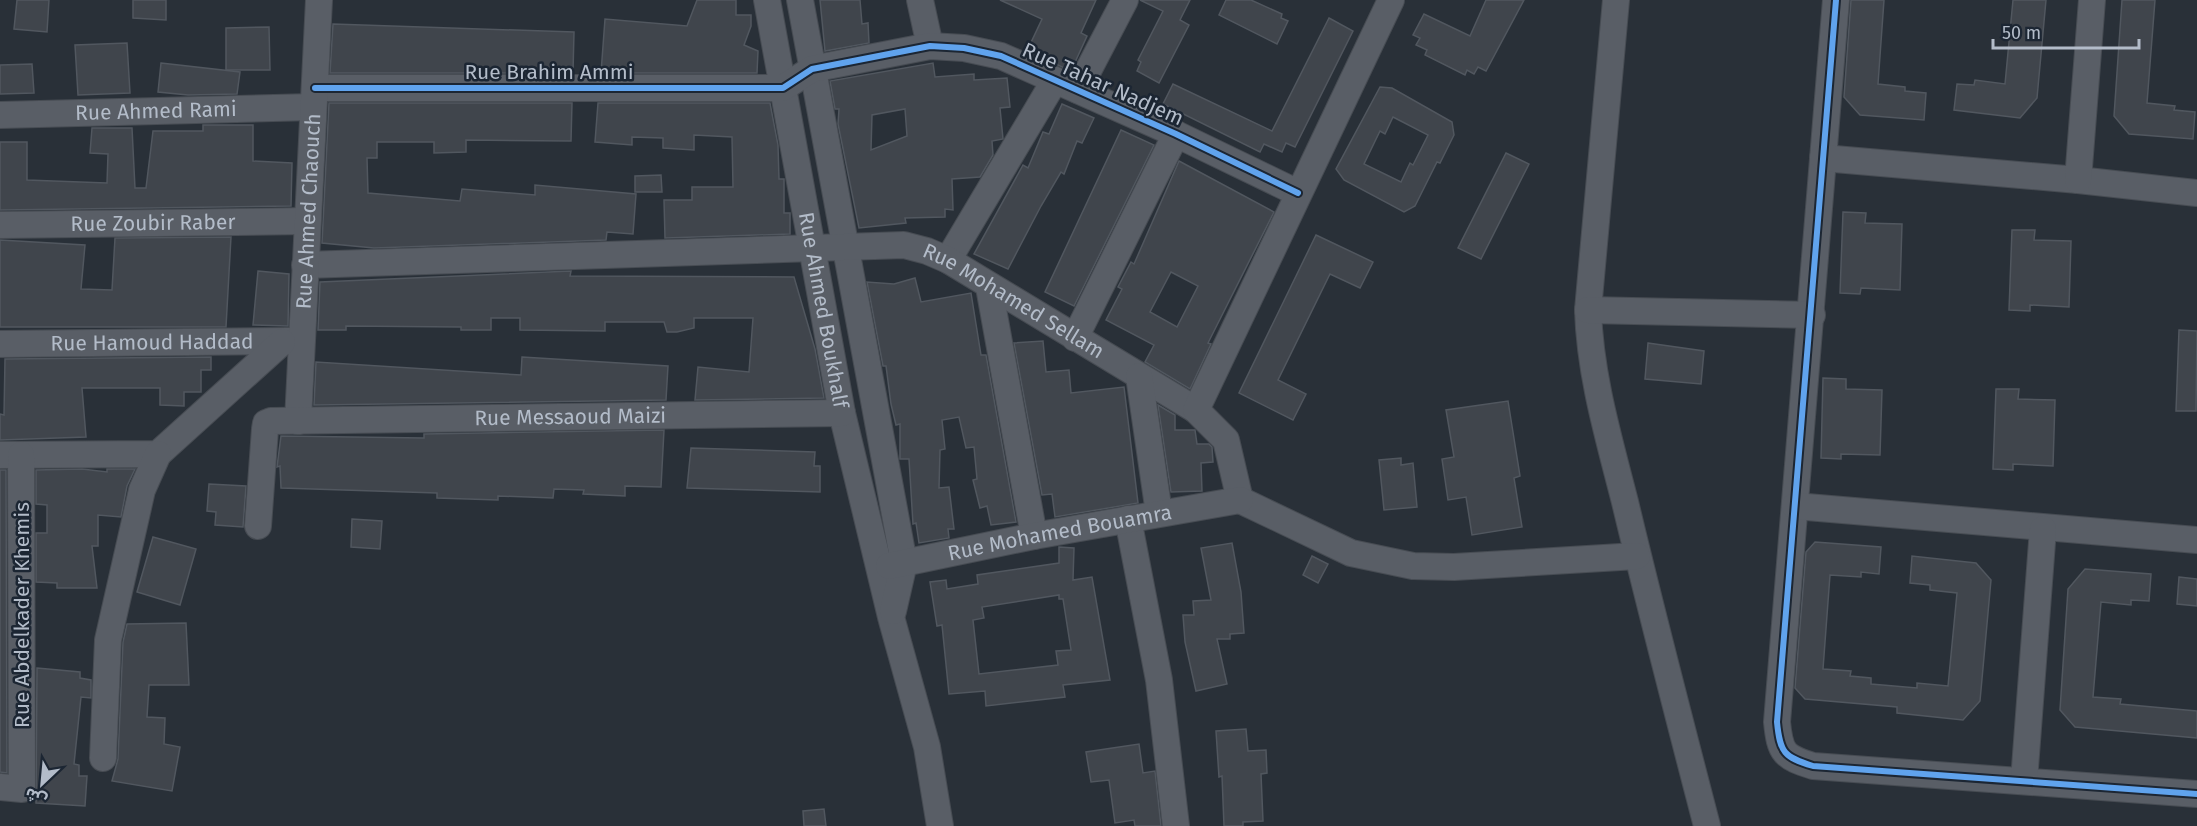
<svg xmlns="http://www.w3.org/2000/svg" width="2197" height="826" font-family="'Fira Sans','Noto Sans Arabic',sans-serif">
	<rect width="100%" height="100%" fill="#293038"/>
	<g fill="#40454c" stroke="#51575f" stroke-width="1.5" fill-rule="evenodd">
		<path d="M 17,0 L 49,0 L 47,32 L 14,29 Z"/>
		<path d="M 133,0 L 166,0 L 166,20 L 133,18 Z"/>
		<path d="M 697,0 L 736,0 L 736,15 L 751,15 L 751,26 L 744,45 L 758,51 L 757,73 L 601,73 L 605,19 L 687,26 Z"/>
		<path d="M 820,0 L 860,0 L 862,24 L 868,23 L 869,43 L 825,51 Z"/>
		<path d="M 1000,0 L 1096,0 L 1081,33 L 1087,36 L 1071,71 L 1027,51 L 1042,19 Z"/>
		<path d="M 1140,0 L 1190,0 L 1180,20 L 1189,25 L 1159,83 L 1137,71 L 1141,62 L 1138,60 L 1163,11 Z"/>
		<path d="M 1226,0 L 1251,0 L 1282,14 L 1281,18 L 1288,21 L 1277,44 L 1219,15 Z"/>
		<path d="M 1486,0 L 1524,0 L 1486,71 L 1478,67 L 1474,74 L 1467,70 L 1465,75 L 1425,55 L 1427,50 L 1416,45 L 1420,38 L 1413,35 L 1424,14 L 1470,36 Z"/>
		<path d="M 1851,0 L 1884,0 L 1878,84 L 1905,87 L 1905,91 L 1926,93 L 1924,120 L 1860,115 L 1844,97 Z"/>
		<path d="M 2013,0 L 2046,0 L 2037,98 L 2020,118 L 1954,110 L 1957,84 L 1974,85 L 1975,80 L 2005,84 Z"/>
		<path d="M 2122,0 L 2155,0 L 2147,103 L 2175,106 L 2174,110 L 2195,112 L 2193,139 L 2129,134 L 2114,116 Z"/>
		<path d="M 1329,18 L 1353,31 L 1295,147 L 1286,143 L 1282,152 L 1264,144 L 1260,152 L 1163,104 L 1173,84 L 1272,131 Z"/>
		<path d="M 333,24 L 574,32 L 573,73 L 330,73 Z"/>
		<path d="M 269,27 L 270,70 L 226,70 L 226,28 Z"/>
		<path d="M 127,43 L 130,93 L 78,95 L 75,45 Z"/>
		<path d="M 161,63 L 240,72 L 237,94 L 188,95 L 158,92 Z"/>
		<path d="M 933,63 L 935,77 L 974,74 L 974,80 L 1007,78 L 1010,107 L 1000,108 L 1003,139 L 992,141 L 993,155 L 980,177 L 952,179 L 953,210 L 945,209 L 945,217 L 905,218 L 906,223 L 859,228 L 838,124 L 839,109 L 835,109 L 830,81 ZM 905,109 L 907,136 L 871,150 L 872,115 Z"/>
		<path d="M 32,64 L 34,93 L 0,94 L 0,65 Z"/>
		<path d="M 1380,87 L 1392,88 L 1452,122 L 1454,135 L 1440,163 L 1437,162 L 1415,206 L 1404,212 L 1344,180 L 1336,169 ZM 1393,117 L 1428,135 L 1413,165 L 1410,163 L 1401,182 L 1364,164 L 1380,131 L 1385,134 Z"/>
		<path d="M 329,103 L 572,103 L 571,141 L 466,140 L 466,152 L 434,153 L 434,142 L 377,142 L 377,158 L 367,158 L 368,193 L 460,201 L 462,189 L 535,195 L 535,185 L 636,194 L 633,234 L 607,232 L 606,240 L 374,248 L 322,243 Z"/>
		<path d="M 598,103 L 770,103 L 778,145 L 779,179 L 784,179 L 784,213 L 790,213 L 790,234 L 665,238 L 664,200 L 692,200 L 692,187 L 733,187 L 732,137 L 694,135 L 694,150 L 663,148 L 663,138 L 632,137 L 632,145 L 595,142 Z"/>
		<path d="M 1062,104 L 1094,118 L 1082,143 L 1077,141 L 1064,174 L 1061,172 L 1041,206 L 1008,269 L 974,254 L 1023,165 L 1028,168 L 1043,132 L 1049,134 Z"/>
		<path d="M 203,125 L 253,125 L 253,161 L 292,163 L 291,206 L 0,210 L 0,142 L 27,142 L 27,180 L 107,183 L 108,154 L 90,153 L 92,128 L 132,128 L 135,188 L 146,188 L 153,131 L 203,131 Z"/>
		<path d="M 1121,130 L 1154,145 L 1074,306 L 1045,292 Z"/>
		<path d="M 1506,153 L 1529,164 L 1481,259 L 1458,248 Z"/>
		<path d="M 1179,161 L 1274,212 L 1208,343 L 1211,344 L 1190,389 L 1145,362 L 1154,345 L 1106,320 L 1122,289 L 1118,287 L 1131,262 L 1134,264 ZM 1171,272 L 1198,286 L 1177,327 L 1150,312 Z"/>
		<path d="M 661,175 L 662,192 L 635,192 L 635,176 Z"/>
		<path d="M 1843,212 L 1866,213 L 1865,223 L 1902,224 L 1900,290 L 1861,288 L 1860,294 L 1840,293 Z"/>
		<path d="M 2012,230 L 2035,230 L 2034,240 L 2071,241 L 2069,307 L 2030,305 L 2030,311 L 2009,310 Z"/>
		<path d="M 1316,235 L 1373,262 L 1360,288 L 1330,274 L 1278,380 L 1306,394 L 1293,420 L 1239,393 Z"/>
		<path d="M 231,237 L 226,327 L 0,327 L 0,240 L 85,245 L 81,289 L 112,290 L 115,238 Z"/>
		<path d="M 258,271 L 289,274 L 288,326 L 253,325 Z"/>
		<path d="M 571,271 L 570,276 L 794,277 L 815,349 L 824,398 L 695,400 L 698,367 L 749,372 L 753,318 L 694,318 L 694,328 L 677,332 L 667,332 L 664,322 L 605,322 L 605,331 L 520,330 L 520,318 L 491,318 L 491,330 L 461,330 L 461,327 L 346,326 L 346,330 L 318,330 L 320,282 Z"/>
		<path d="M 915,278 L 921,302 L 971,293 L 981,355 L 986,355 L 1016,522 L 991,525 L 987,506 L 980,508 L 973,480 L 977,479 L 974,447 L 966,448 L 959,417 L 942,420 L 945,449 L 940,450 L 939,488 L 949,487 L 954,529 L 948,529 L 949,538 L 919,543 L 916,523 L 913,524 L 909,459 L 900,459 L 900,424 L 896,425 L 891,404 L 886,366 L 883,366 L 867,282 L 894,284 Z"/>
		<path d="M 2179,330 L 2197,331 L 2196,411 L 2176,411 Z"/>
		<path d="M 1043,341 L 1046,372 L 1069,370 L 1071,393 L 1124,387 L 1138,503 L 1055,517 L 1052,494 L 1042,495 L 1014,343 Z"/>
		<path d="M 1648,343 L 1704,351 L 1701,384 L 1645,379 Z"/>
		<path d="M 211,357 L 211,370 L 201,370 L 201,392 L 184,392 L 184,406 L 160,405 L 160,388 L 82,388 L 86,437 L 0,440 L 0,414 L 4,415 L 5,359 Z"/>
		<path d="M 522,357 L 668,366 L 666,400 L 314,405 L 316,362 L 521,375 Z"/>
		<path d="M 1823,378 L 1846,379 L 1846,389 L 1882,390 L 1880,455 L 1841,454 L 1841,459 L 1821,458 Z"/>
		<path d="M 1996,389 L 2019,389 L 2018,399 L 2055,400 L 2053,466 L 2013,464 L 2013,470 L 1993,469 Z"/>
		<path d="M 1508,401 L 1520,476 L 1514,478 L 1522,527 L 1472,535 L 1466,497 L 1448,500 L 1442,459 L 1454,457 L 1446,410 Z"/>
		<path d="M 1158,405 L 1175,415 L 1175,430 L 1195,430 L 1197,444 L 1209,444 L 1212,447 L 1213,462 L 1201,463 L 1202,491 L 1171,492 Z"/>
		<path d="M 664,430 L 661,487 L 625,486 L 625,496 L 583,494 L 584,490 L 554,489 L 553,498 L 498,496 L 498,500 L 437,498 L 437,493 L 281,488 L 280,466 L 277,467 L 281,436 L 424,438 L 424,434 Z"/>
		<path d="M 691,448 L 815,452 L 814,466 L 820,466 L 820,492 L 687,488 Z"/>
		<path d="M 1401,458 L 1401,465 L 1413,463 L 1417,507 L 1384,510 L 1379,460 Z"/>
		<path d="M 82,469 L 107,472 L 107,469 L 135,469 L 127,486 L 121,517 L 98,515 L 98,546 L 92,546 L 97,588 L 57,588 L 57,583 L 36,582 L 36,533 L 47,533 L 47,505 L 36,504 L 36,470 Z"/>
		<path d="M 0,470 L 6,470 L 7,773 L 0,772 Z"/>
		<path d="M 209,484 L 246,486 L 243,527 L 215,525 L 216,512 L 207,511 Z"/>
		<path d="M 352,519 L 382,521 L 380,549 L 351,547 Z"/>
		<path d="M 153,537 L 196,549 L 180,605 L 137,592 Z"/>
		<path d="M 1815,542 L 1881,547 L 1879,574 L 1861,572 L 1861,577 L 1830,575 L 1823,669 L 1851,671 L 1850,676 L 1871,678 L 1871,684 L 1917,688 L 1917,683 L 1948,686 L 1957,593 L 1930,590 L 1930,585 L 1910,583 L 1912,556 L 1976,563 L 1991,580 L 1980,701 L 1963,720 L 1897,713 L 1897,707 L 1805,699 L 1795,688 L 1806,552 Z"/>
		<path d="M 1232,543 L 1241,592 L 1244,633 L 1230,634 L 1230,639 L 1217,639 L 1227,684 L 1196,691 L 1185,642 L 1183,615 L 1194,615 L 1193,601 L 1211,600 L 1201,548 Z"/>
		<path d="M 1059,547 L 1074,548 L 1073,580 L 1092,577 L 1110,680 L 1063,685 L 1065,697 L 986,706 L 985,691 L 949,694 L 942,625 L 937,626 L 930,582 L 946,580 L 947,589 L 978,584 L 977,575 L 1059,563 ZM 1059,595 L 1059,599 L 1063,599 L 1071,650 L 1056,651 L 1058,665 L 979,674 L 973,620 L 984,618 L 982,607 Z"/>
		<path d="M 1312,556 L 1328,564 L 1318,583 L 1303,575 Z"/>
		<path d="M 2085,569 L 2151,574 L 2149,601 L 2131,600 L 2131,605 L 2101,602 L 2093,697 L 2121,699 L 2120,704 L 2197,711 L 2197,738 L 2075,727 L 2060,710 L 2068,589 Z"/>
		<path d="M 2179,577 L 2197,579 L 2197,606 L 2177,604 Z"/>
		<path d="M 186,623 L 189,685 L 149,685 L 147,717 L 165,718 L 164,744 L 180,747 L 172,791 L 112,781 L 118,759 L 123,642 L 127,624 Z"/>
		<path d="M 37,668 L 80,672 L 80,678 L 91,680 L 91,698 L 81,697 L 74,764 L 79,765 L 79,776 L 87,776 L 85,806 L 36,803 Z"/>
		<path d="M 1246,729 L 1248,751 L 1266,750 L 1267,773 L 1261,774 L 1263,821 L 1243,822 L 1243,826 L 1224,826 L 1222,776 L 1219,777 L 1216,731 Z"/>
		<path d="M 1139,744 L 1143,773 L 1155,771 L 1161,826 L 1135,826 L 1134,820 L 1115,823 L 1109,780 L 1091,782 L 1086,752 Z"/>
		<path d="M 824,809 L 826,826 L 804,826 L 803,811 Z"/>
	</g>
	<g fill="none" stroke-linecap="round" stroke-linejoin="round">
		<defs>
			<g id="minor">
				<path id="s1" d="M 767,0 L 842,413 L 891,617 L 927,747 L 940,826"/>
				<path d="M 800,0 L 904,563 L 893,611"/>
				<path d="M 920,0 L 930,46"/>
				<path d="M 1616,0 L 1588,310 C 1590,376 1609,439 1625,502 C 1651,611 1679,718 1707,826"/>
				<path d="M 1836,0 L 1777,722 C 1780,753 1784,757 1813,766 L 2197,794"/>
				<path d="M 315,88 L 783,88 L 812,69 L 930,46 L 964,48 L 1001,56 L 1176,134 L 1298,193"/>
				<path d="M 1078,90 L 1125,0"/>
				<path id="s2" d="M 0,115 L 313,107"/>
				<path d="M 1823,158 L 2078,180 L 2197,193"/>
				<path d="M 2078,180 L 2092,0"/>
				<path id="s3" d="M 0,225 L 306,221"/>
				<path d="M 948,260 L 1055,80"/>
				<path id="s4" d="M 305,265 L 904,245 L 927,251 L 948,260 L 1196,410"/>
				<path d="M 989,287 L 1034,536"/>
				<path d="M 1588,310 L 1812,315"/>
				<path d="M 1075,338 L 1176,134"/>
				<path id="s5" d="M 0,344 L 289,341"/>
				<path d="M 1139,376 L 1159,513"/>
				<path id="s6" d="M 298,421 L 319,0"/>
				<path d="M 0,455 L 158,454 L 282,342"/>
				<path d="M 1240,500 L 1226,440 L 1196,410 L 1391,0"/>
				<path d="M 1240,500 L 1351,553 L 1413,566 L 1454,567 L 1637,556"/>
				<path d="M 1795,506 L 2197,540"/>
				<path d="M 1128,519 L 1159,680 L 1176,826"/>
				<path id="s7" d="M 258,526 L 265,429 L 266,423 L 271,421 L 842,413"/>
				<path id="s8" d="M 889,566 L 1034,536 L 1240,500"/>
				<path d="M 103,758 L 108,640 L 142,490 L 158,454"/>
				<path d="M 2024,781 L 2043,529"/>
				<path d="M 0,787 L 22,789 L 21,455"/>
			</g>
		</defs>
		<use href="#minor" stroke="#474c53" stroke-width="28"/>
		<use href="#minor" stroke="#595e66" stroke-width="26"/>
		<defs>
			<g id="cycleway">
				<path d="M 1836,0 L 1777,722 C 1780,753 1784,757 1813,766 L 2197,794"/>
				<path d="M 315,88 L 783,88 L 812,69 L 930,46 L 964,48 L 1001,56 L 1176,134 L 1298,193"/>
			</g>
		</defs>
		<use href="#cycleway" stroke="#1c2633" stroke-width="10"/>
		<use href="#cycleway" stroke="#60a3ed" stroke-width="6"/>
	</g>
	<g text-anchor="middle" stroke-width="5" stroke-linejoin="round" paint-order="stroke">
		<g font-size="21" fill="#b3bcc9" stroke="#1c2633">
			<text x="549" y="79">Rue Brahim Ammi</text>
			<text transform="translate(1103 84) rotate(24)" y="7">Rue Tahar Nadjem</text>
			<text dy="7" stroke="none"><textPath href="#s2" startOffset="156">Rue Ahmed Rami</textPath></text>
			<text dy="7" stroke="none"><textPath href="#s6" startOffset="210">Rue Ahmed Chaouch</textPath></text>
			<text dy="7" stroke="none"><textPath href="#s3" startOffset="153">Rue Zoubir Raber</textPath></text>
			<text dy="7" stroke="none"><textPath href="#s4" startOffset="723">Rue Mohamed Sellam</textPath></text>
			<text dy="7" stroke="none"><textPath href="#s1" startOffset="315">Rue Ahmed Boukhalf</textPath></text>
			<text dy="7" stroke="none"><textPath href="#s5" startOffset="152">Rue Hamoud Haddad</textPath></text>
			<text dy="7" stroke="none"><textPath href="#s7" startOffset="408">Rue Messaoud Maizi</textPath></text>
			<text dy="7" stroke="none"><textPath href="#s8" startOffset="174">Rue Mohamed Bouamra</textPath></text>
			<text transform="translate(22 615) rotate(-90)" y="7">Rue Abdelkader Khemis</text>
		</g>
	</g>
	<g transform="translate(42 784) rotate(206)" stroke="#1c2633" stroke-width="4.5" paint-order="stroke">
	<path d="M0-4.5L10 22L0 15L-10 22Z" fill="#b3bcc9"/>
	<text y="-9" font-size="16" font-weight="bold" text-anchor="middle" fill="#b3bcc9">ش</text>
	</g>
	<path d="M1993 39v9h146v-9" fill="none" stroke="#b3bcc9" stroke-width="3"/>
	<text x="2002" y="39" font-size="18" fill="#b3bcc9" stroke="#1c2633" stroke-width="4.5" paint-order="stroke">50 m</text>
</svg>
